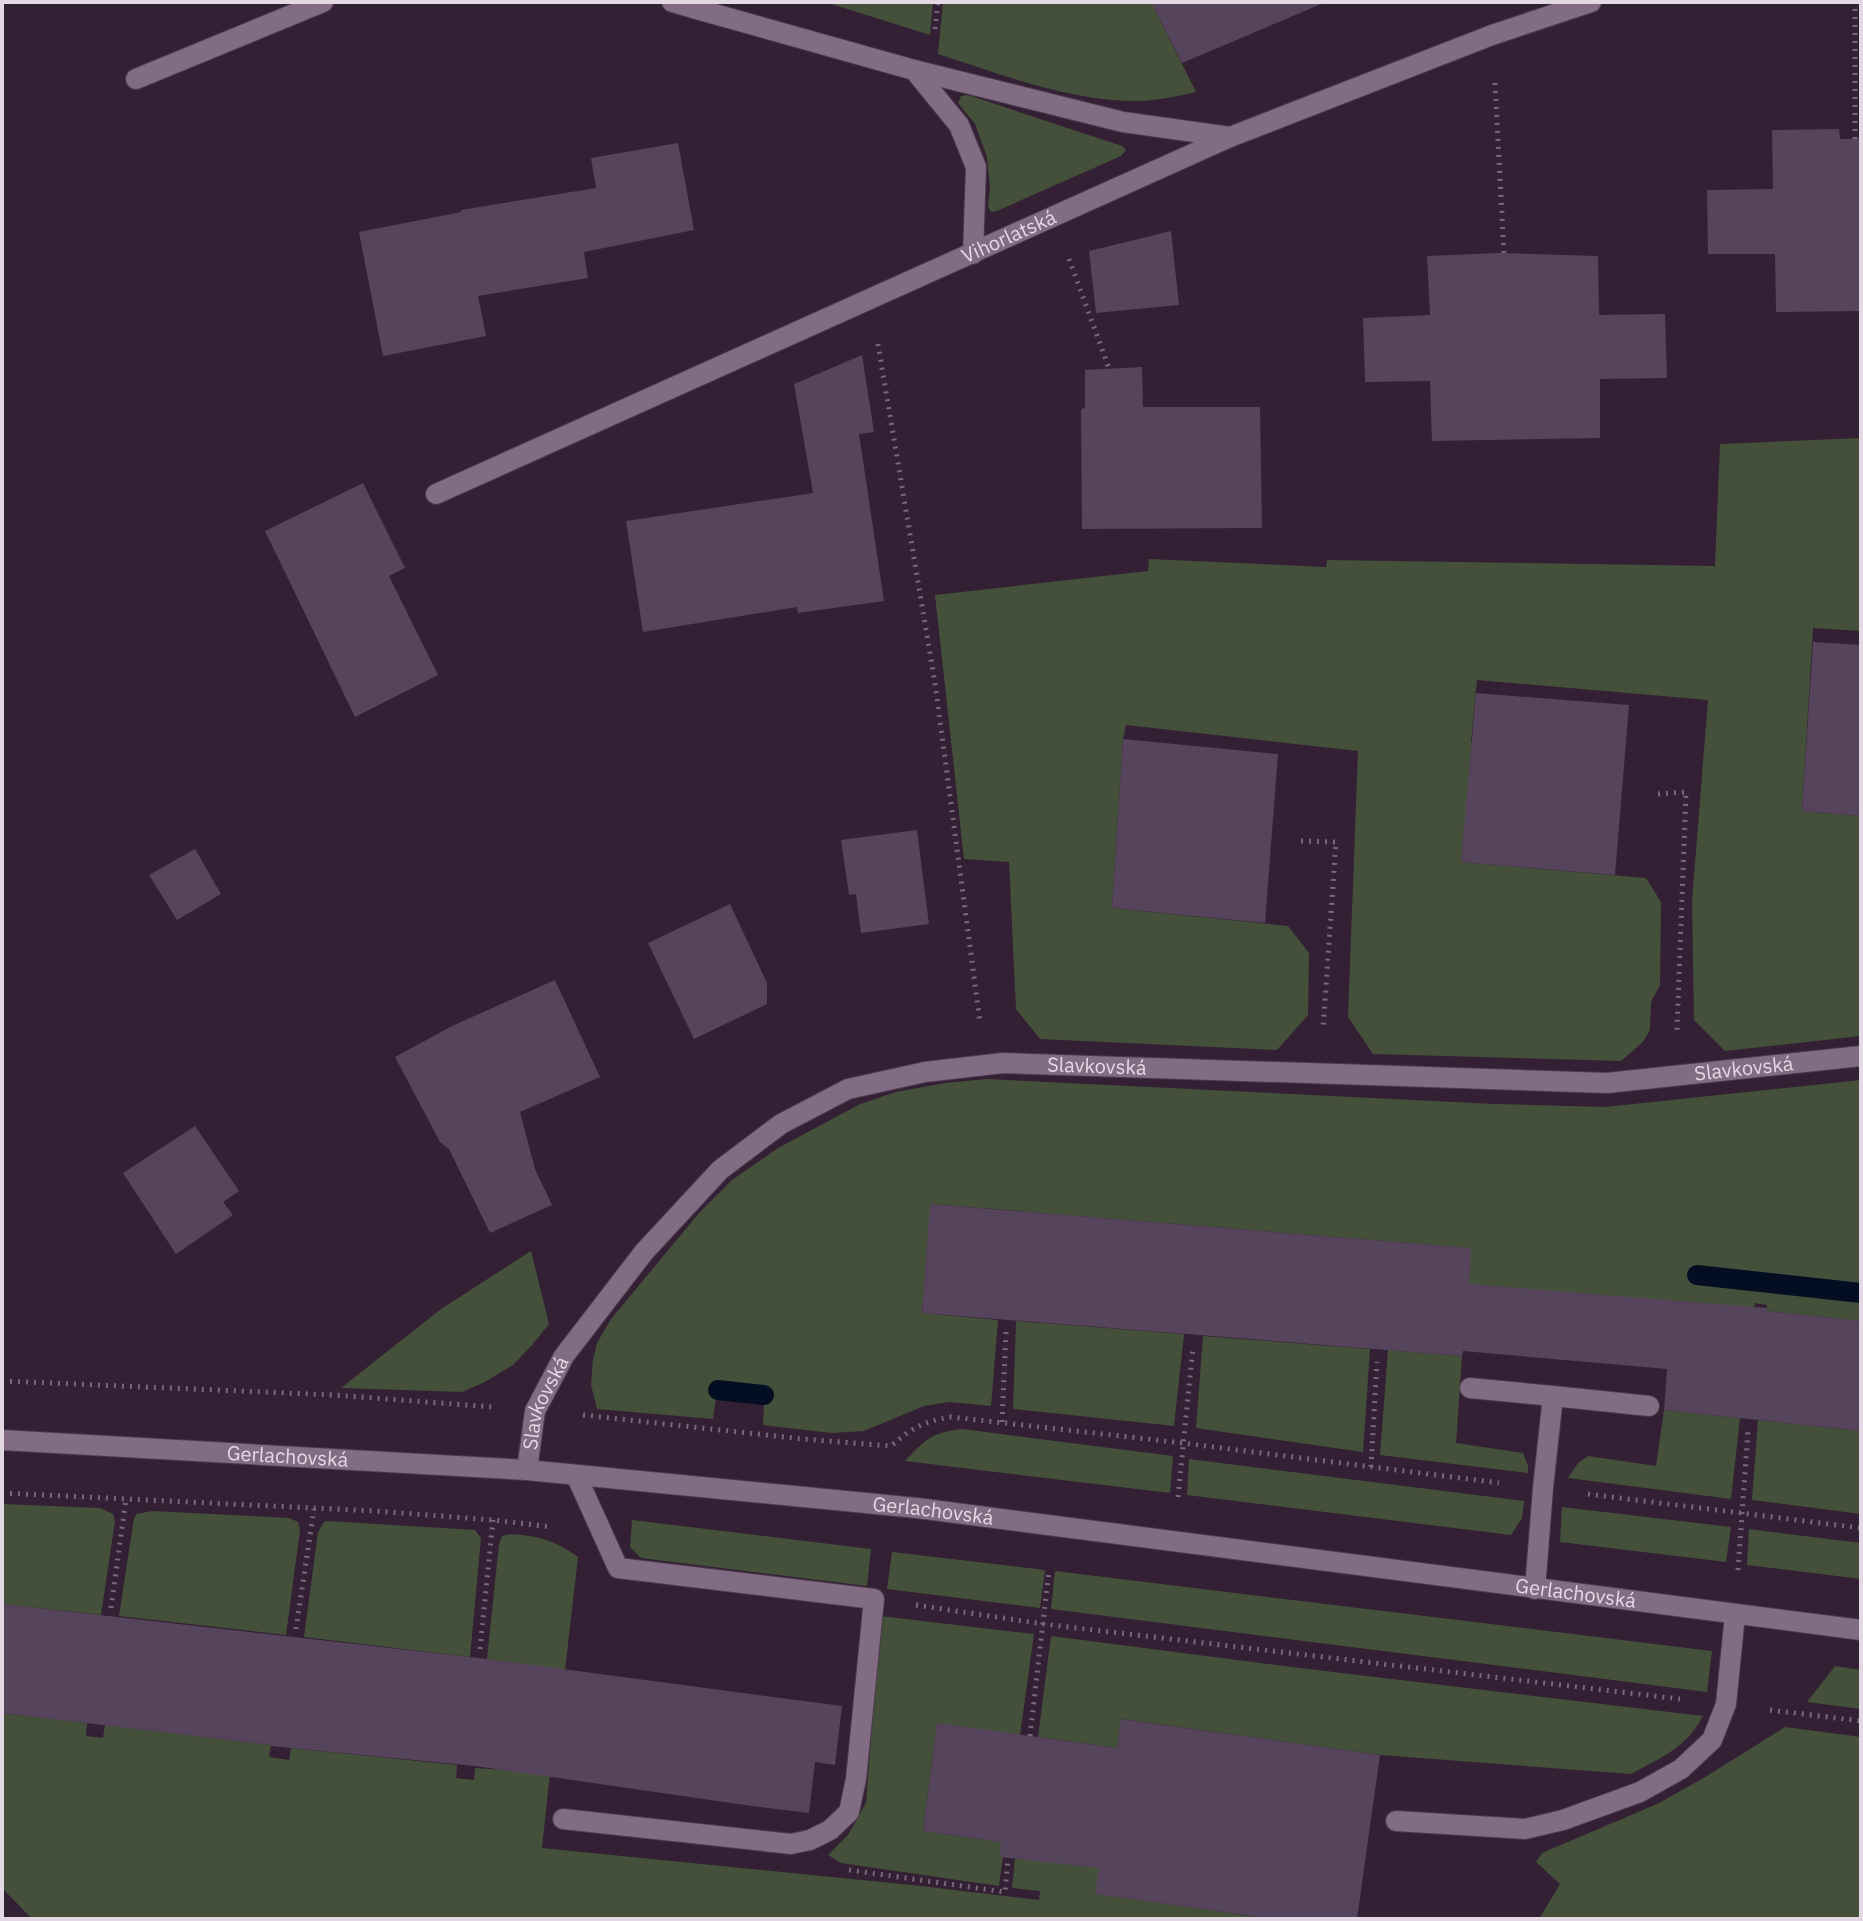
<svg xmlns="http://www.w3.org/2000/svg" width="1863" height="1921" font-family="'IBM Plex Sans',sans-serif">
	<rect width="100%" height="100%" fill="#332034"/>
	<g fill="#445039">
		<path d="M 825,2 L 933,2 L 930,35 Z"/>
		<path d="M 943,2 L 1172,2 L 1155,10 L 1196,92 C 1178,96 1160,100 1141,101 C 1072,102 1003,75 938,54 Z"/>
		<path d="M 968,95 L 1122,146 L 1126,150 L 1121,156 L 997,211 L 991,212 L 988,206 L 990,188 L 987,157 L 975,124 L 958,103 L 961,96 Z"/>
		<path d="M 1861,438 L 1861,631 L 1813,628 L 1802,811 L 1861,816 L 1861,1036 L 1725,1051 L 1694,1020 L 1692,901 L 1708,700 L 1477,680 L 1471,742 L 1482,744 L 1466,813 L 1461,862 L 1646,878 L 1661,902 L 1660,985 L 1651,1002 L 1650,1030 L 1643,1042 L 1621,1061 L 1373,1054 L 1348,1017 L 1358,751 L 1126,725 L 1123,739 L 1112,908 L 1288,926 L 1309,953 L 1308,1015 L 1277,1050 L 1040,1039 L 1016,1009 L 1009,862 L 964,859 L 935,595 L 1148,571 L 1149,559 L 1326,567 L 1327,560 L 1715,566 L 1720,444 Z"/>
		<path d="M 987,1079 L 1495,1104 L 1605,1107 L 1861,1080 L 1861,1321 L 1767,1311 L 1767,1305 L 1755,1303 L 1754,1309 L 1675,1301 L 1469,1285 L 1470,1248 L 931,1204 L 922,1313 L 998,1320 L 991,1406 L 949,1402 L 924,1406 L 864,1431 L 831,1433 L 763,1425 L 764,1403 L 716,1397 L 713,1419 L 597,1409 L 591,1385 L 593,1359 L 597,1343 L 611,1319 L 699,1213 L 732,1180 L 778,1148 L 860,1104 L 896,1092 L 945,1083 Z"/>
		<path d="M 531,1251 L 549,1324 L 532,1345 L 513,1365 L 485,1382 L 462,1392 L 341,1388 L 441,1309 Z"/>
		<path d="M 1016,1321 L 1184,1334 L 1174,1426 L 1013,1409 Z"/>
		<path d="M 1203,1336 L 1370,1349 L 1363,1452 L 1196,1428 Z"/>
		<path d="M 1388,1350 L 1462,1356 L 1456,1443 L 1523,1453 L 1528,1466 L 1528,1473 L 1380,1455 Z"/>
		<path d="M 1664,1410 L 1740,1418 L 1731,1499 L 1568,1478 L 1578,1463 L 1588,1456 L 1656,1466 Z"/>
		<path d="M 1758,1420 L 1861,1431 L 1861,1514 L 1752,1500 Z"/>
		<path d="M 962,1429 L 1173,1456 L 1170,1493 L 905,1461 C 926,1439 931,1433 962,1429 Z"/>
		<path d="M 1189,1459 L 1524,1501 L 1522,1518 L 1511,1535 L 1187,1495 Z"/>
		<path d="M 2,1504 L 100,1508 L 113,1514 L 115,1521 L 101,1615 L 2,1604 Z"/>
		<path d="M 1562,1507 L 1731,1527 L 1726,1562 L 1560,1542 Z"/>
		<path d="M 152,1511 L 289,1518 L 298,1522 L 300,1530 L 286,1635 L 119,1616 L 134,1518 L 137,1514 Z"/>
		<path d="M 632,1520 L 871,1549 L 867,1586 L 641,1558 L 630,1547 Z"/>
		<path d="M 327,1521 L 475,1530 L 481,1538 L 470,1657 L 304,1637 L 318,1532 L 324,1522 Z"/>
		<path d="M 1749,1529 L 1861,1543 L 1861,1579 L 1747,1565 Z"/>
		<path d="M 510,1534 C 539,1536 554,1540 578,1557 L 565,1670 L 487,1659 L 499,1544 L 502,1536 Z"/>
		<path d="M 892,1552 L 1045,1570 L 1040,1608 L 887,1589 Z"/>
		<path d="M 1055,1571 L 1712,1651 L 1707,1692 L 1051,1609 Z"/>
		<path d="M 880,1616 L 1034,1634 L 1020,1735 L 937,1724 L 923,1831 L 1001,1842 L 1003,1857 L 999,1886 L 841,1863 L 828,1855 L 848,1835 L 866,1803 Z"/>
		<path d="M 1051,1636 L 1300,1668 L 1703,1716 C 1687,1747 1661,1758 1631,1774 L 1380,1755 L 1122,1719 L 1117,1748 L 1038,1737 Z"/>
		<path d="M 1835,1666 L 1861,1670 L 1861,1709 L 1807,1702 Z"/>
		<path d="M 2,1713 L 87,1723 L 86,1736 L 103,1738 L 105,1725 L 271,1745 L 269,1757 L 289,1760 L 291,1748 L 457,1765 L 456,1778 L 474,1780 L 475,1768 L 550,1773 L 542,1848 L 912,1885 L 1039,1900 L 1040,1891 L 1012,1888 L 1015,1859 L 1101,1856 L 1096,1894 L 1274,1919 L 32,1919 L 2,1888 Z"/>
		<path d="M 1785,1727 L 1861,1737 L 1861,1919 L 1539,1919 L 1560,1884 L 1536,1862 L 1542,1853 L 1657,1804 L 1702,1779 Z"/>
	</g>
	<g fill="none" stroke-linecap="round" stroke-linejoin="round">
		<g stroke="#040e23" stroke-width="20">
			<path d="M 1697,1275 L 1861,1293"/>
			<path d="M 718,1390 L 764,1395"/>
		</g>
	</g>
	<g fill="#55445b">
		<path d="M 1151,2 L 1326,2 L 1182,63 Z"/>
		<path d="M 1839,129 L 1840,139 L 1861,139 L 1861,311 L 1776,312 L 1775,254 L 1708,254 L 1707,190 L 1773,189 L 1772,130 Z"/>
		<path d="M 678,143 L 694,230 L 584,252 L 588,278 L 478,296 L 486,336 L 383,356 L 359,232 L 461,212 L 461,210 L 596,188 L 591,158 Z"/>
		<path d="M 1171,231 L 1179,305 L 1096,313 L 1089,251 Z"/>
		<path d="M 1498,253 L 1598,256 L 1599,315 L 1665,314 L 1667,378 L 1600,379 L 1600,438 L 1432,441 L 1430,381 L 1365,382 L 1363,318 L 1430,315 L 1427,256 Z"/>
		<path d="M 862,355 L 874,432 L 859,434 L 884,601 L 798,613 L 797,607 L 643,632 L 626,521 L 813,493 L 794,384 Z"/>
		<path d="M 1142,367 L 1143,407 L 1260,407 L 1262,528 L 1082,529 L 1081,409 L 1085,408 L 1085,370 Z"/>
		<path d="M 363,483 L 405,568 L 389,576 L 438,675 L 355,717 L 265,531 Z"/>
		<path d="M 1813,642 L 1861,645 L 1861,816 L 1802,811 Z"/>
		<path d="M 1476,693 L 1629,705 L 1615,875 L 1461,862 Z"/>
		<path d="M 1123,739 L 1278,754 L 1265,923 L 1112,908 Z"/>
		<path d="M 917,830 L 929,924 L 861,933 L 856,894 L 849,895 L 841,840 Z"/>
		<path d="M 195,849 L 221,894 L 177,920 L 149,875 Z"/>
		<path d="M 730,904 L 767,983 L 767,1004 L 694,1039 L 648,943 Z"/>
		<path d="M 555,980 L 600,1077 L 520,1112 L 535,1169 L 552,1205 L 490,1233 L 449,1149 L 440,1142 L 395,1057 L 452,1026 Z"/>
		<path d="M 195,1126 L 239,1191 L 223,1202 L 233,1215 L 176,1254 L 123,1173 Z"/>
		<path d="M 930,1204 L 1471,1248 L 1469,1284 L 1767,1308 L 1767,1311 L 1861,1321 L 1861,1431 L 1664,1410 L 1667,1369 L 1463,1351 L 1462,1356 L 922,1313 Z"/>
		<path d="M 2,1604 L 487,1659 L 842,1706 L 835,1765 L 815,1762 L 809,1813 L 752,1806 L 475,1766 L 271,1746 L 271,1745 L 2,1713 Z"/>
		<path d="M 1121,1719 L 1380,1755 L 1357,1919 L 1274,1919 L 1095,1894 L 1099,1868 L 1000,1857 L 1001,1842 L 923,1831 L 937,1723 L 1117,1748 Z"/>
	</g>
	<g fill="none" stroke-linecap="round" stroke-linejoin="round">
		<defs>
			<g id="service">
				<path d="M 1470,1388 L 1553,1396"/>
				<path d="M 1535,1589 L 1543,1488 L 1553,1396 L 1649,1406"/>
				<path d="M 563,1819 L 791,1844 L 810,1840 L 830,1830 L 849,1812 L 856,1779 L 874,1599 L 618,1568 L 576,1475"/>
				<path d="M 1396,1821 L 1525,1829 L 1563,1820 L 1640,1792 L 1681,1769 L 1712,1740 L 1726,1704 L 1735,1615"/>
			</g>
			<g id="minor">
				<path d="M 672,2 L 693,8"/>
				<path d="M 692,2 L 693,8 L 914,70 L 959,125 L 976,167 L 973,254"/>
				<path d="M 914,70 L 1123,122 L 1230,137"/>
				<path d="M 136,79 L 323,2"/>
				<path id="s1" d="M 436,494 L 1230,137 L 1492,35 L 1591,2"/>
				<path id="s2" d="M 2,1440 L 527,1470 L 917,1508 L 1861,1630"/>
				<path id="s3" d="M 527,1470 L 535,1411 L 564,1356 L 644,1252 L 720,1170 L 781,1124 L 848,1089 L 925,1072 L 1003,1063 L 1607,1083 L 1861,1056"/>
			</g>
		</defs>
		<use href="#service" stroke="#4a3b4c" stroke-width="22"/>
		<use href="#minor" stroke="#4a3b4c" stroke-width="22"/>
		<g stroke="#79687a" stroke-width="5" stroke-dasharray="2 6" stroke-linecap="butt">
			<path d="M 935,29 L 938,2"/>
			<path d="M 1495,83 L 1504,253"/>
			<path d="M 1855,139 L 1855,2"/>
			<path d="M 1069,259 L 1110,371"/>
			<path d="M 878,344 L 935,683 L 980,1022"/>
			<path d="M 1658,794 L 1686,792 L 1677,1030"/>
			<path d="M 1301,841 L 1336,842 L 1323,1029"/>
			<path d="M 2,1381 L 334,1395 L 493,1407"/>
			<path d="M 583,1415 L 803,1439 L 891,1446 C 913,1427 922,1422 951,1417 L 1183,1443 L 1499,1483"/>
			<path d="M 1002,1422 L 1006,1332"/>
			<path d="M 1371,1467 L 1377,1362"/>
			<path d="M 2,1493 L 375,1511 L 493,1520 L 552,1527"/>
			<path d="M 1588,1494 L 1861,1528"/>
			<path d="M 1178,1497 L 1193,1347"/>
			<path d="M 1738,1570 L 1748,1431"/>
			<path d="M 916,1605 L 1043,1624 L 1680,1699"/>
			<path d="M 111,1608 L 126,1499"/>
			<path d="M 296,1629 L 314,1509"/>
			<path d="M 480,1649 L 493,1520"/>
			<path d="M 1770,1710 L 1861,1721"/>
			<path d="M 1030,1736 L 1049,1570"/>
			<path d="M 849,1870 L 1005,1892 L 1008,1858"/>
		</g>
		<use href="#service" stroke="#816c83" stroke-width="20"/>
		<use href="#minor" stroke="#816c83" stroke-width="20"/>
	</g>
	<g text-anchor="middle" stroke-width="8" stroke-linejoin="round" paint-order="stroke">
		<g font-size="20" fill="#e4d8e5" stroke="#29172a">
			<text dy="7" stroke="none"><textPath href="#s1" startOffset="628">Vihorlatská</textPath></text>
			<text dy="7" stroke="none"><textPath href="#s3" startOffset="768">Slavkovská</textPath></text>
			<text dy="7" stroke="none"><textPath href="#s3" startOffset="1416">Slavkovská</textPath></text>
			<text dy="7" stroke="none"><textPath href="#s3" startOffset="70">Slavkovská</textPath></text>
			<text dy="7" stroke="none"><textPath href="#s2" startOffset="286">Gerlachovská</textPath></text>
			<text dy="7" stroke="none"><textPath href="#s2" startOffset="934">Gerlachovská</textPath></text>
			<text dy="7" stroke="none"><textPath href="#s2" startOffset="1582">Gerlachovská</textPath></text>
		</g>
	</g>
	<rect width="1863" height="1921" fill="none" stroke="#e4d8e5" stroke-width="8"/>
</svg>
